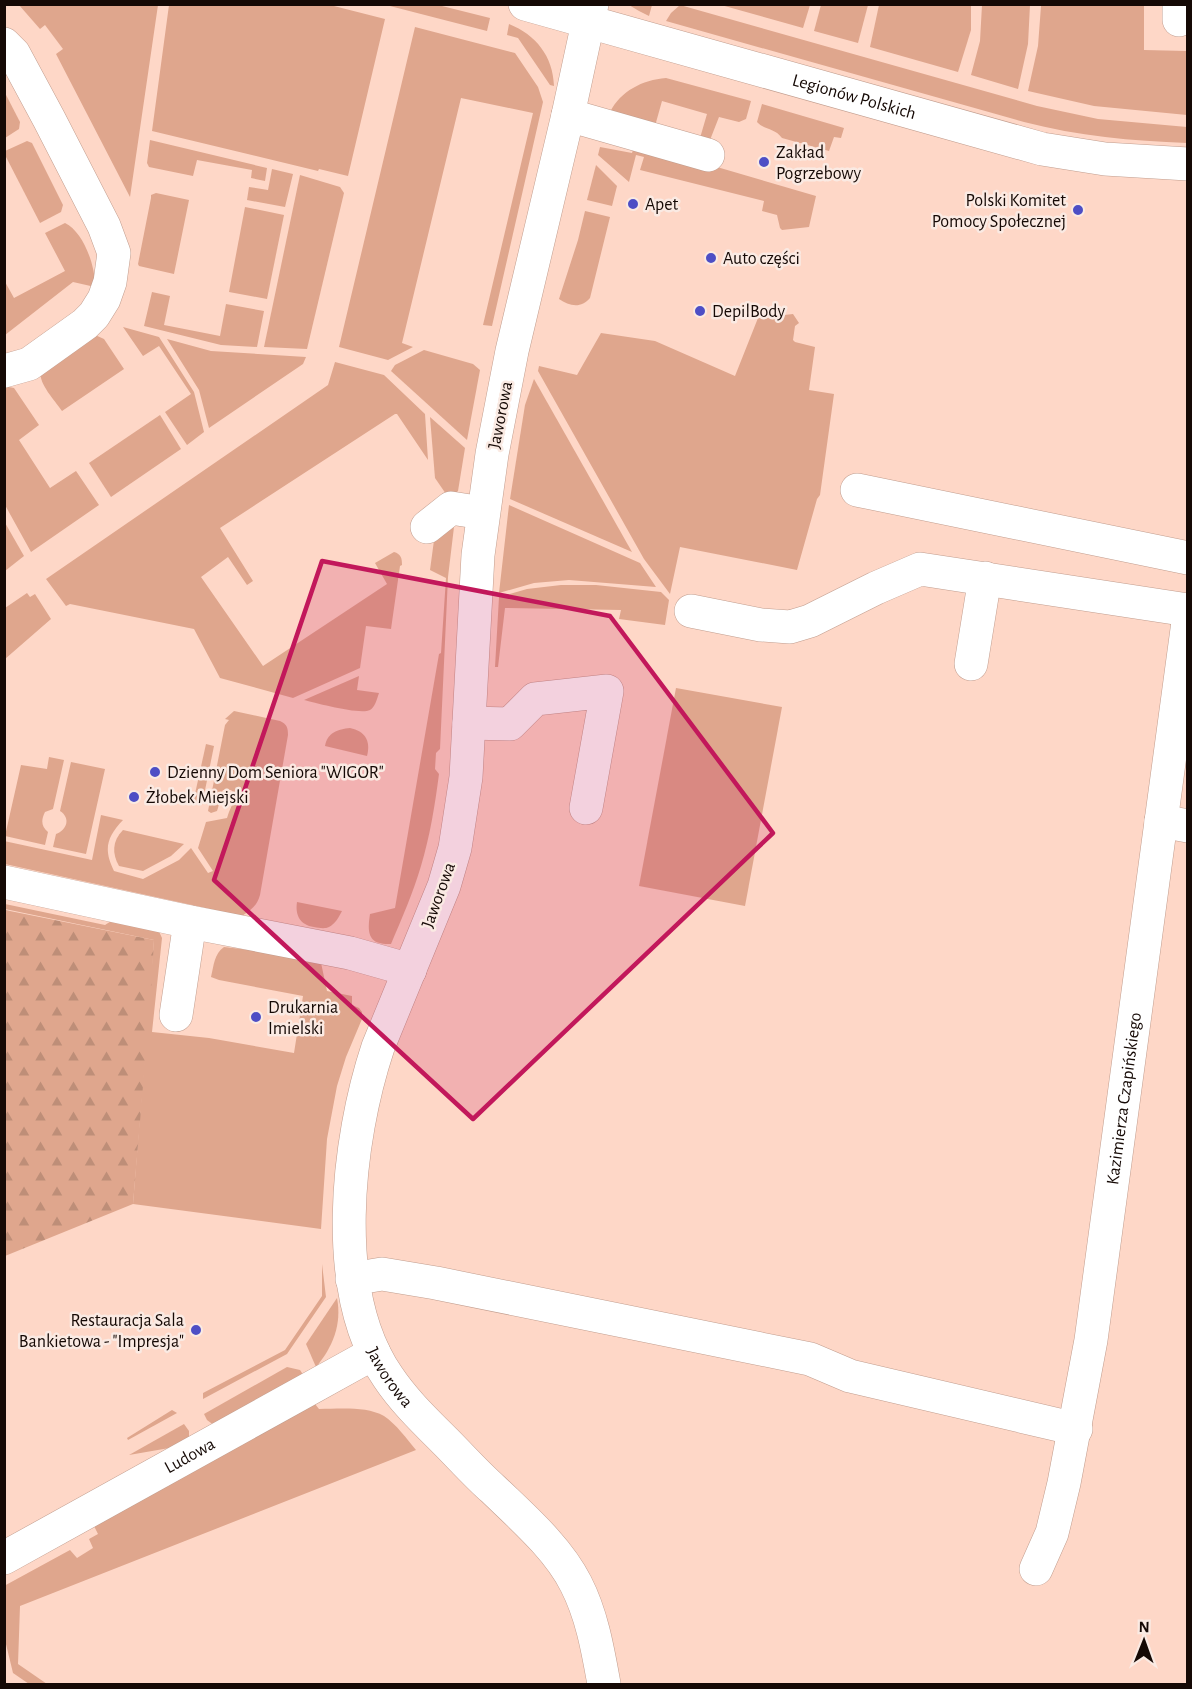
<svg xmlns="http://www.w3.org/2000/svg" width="1192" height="1689" font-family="'Alegreya Sans',sans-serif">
	<defs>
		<pattern id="forest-firs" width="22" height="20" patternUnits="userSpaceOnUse" patternTransform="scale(1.5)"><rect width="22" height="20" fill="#dfa68d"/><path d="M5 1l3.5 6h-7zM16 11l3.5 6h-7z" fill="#be8e78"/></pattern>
	</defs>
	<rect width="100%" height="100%" fill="#fed7c7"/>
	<g fill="#dfa68d">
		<path d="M 19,5 L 158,5 L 130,197 L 56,54 L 63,49 L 45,25 L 40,29 Z"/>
		<path d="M 169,5 L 330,5 L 385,19 L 348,176 L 319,169 L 318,171 L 152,131 Z"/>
		<path d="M 386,5 L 438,5 L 490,18 L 487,31 Z"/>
		<path d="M 629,5 L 652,5 L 649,16 L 639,11 Z"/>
		<path d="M 680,5 L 1037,106 L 1098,119 L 1187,127 L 1187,143 C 1132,141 1078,136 1024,122 L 666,21 L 671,13 Z"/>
		<path d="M 721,5 L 810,4 L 810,5 L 803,28 Z"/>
		<path d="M 821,5 L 868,5 L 858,43 L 814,31 Z"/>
		<path d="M 879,5 L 971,5 L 971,30 L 958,72 L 870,47 Z"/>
		<path d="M 982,5 L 1030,5 L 1028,44 L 1018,89 L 971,75 L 980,41 Z"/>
		<path d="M 1041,6 L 1144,6 L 1144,50 L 1187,51 L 1187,115 L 1094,106 L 1028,91 L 1038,46 Z"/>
		<path d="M 509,24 C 536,35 553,56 554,86 L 550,85 L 518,38 L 507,35 Z"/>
		<path d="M 415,27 L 515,53 L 538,87 L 543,102 L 492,326 L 483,325 L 533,113 L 461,98 L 402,343 L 413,347 L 388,360 L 339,347 Z"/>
		<path d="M 666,78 L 751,101 L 746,119 L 739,122 L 719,117 L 710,140 L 700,138 L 707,114 L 662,101 L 655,126 L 610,112 C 621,91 642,80 666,78 Z"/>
		<path d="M 4,91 L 20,122 L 19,129 L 5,138 Z"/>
		<path d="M 762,104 L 844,128 L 841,138 L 834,137 L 829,151 L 782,138 C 775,128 764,130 757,122 Z"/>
		<path d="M 150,140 L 267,168 L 265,181 L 251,178 L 252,170 L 197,160 L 193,176 L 149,167 L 147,163 Z"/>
		<path d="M 27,141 L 32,143 L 63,205 L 61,212 L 40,223 L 5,155 L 5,151 Z"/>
		<path d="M 635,143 L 816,196 L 809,227 L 782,230 L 780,228 L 777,215 L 762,211 L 764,201 L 640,170 L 644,157 L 636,155 L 629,182 L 598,155 L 600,147 L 632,153 Z"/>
		<path d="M 596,165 L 617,186 L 612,206 L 587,200 Z"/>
		<path d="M 272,169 L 293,174 L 285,207 L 247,200 L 249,187 L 268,190 Z"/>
		<path d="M 300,175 L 340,187 L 344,193 L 307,349 L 264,347 Z"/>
		<path d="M 156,193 L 189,200 L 174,274 L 139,266 L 138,264 L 151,198 L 151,195 Z"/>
		<path d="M 245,207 L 284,215 L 267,299 L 229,292 Z"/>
		<path d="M 585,211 L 610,217 L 590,298 C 581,309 569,306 559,299 L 578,240 Z"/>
		<path d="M 65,223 C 84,232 96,268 95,287 L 73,282 L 5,335 L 4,280 L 14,298 L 65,271 L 45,233 Z"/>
		<path d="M 152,292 L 170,296 L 164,325 L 220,336 L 226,304 L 264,311 L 257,347 L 221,345 L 144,326 Z"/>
		<path d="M 793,314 L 799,323 L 795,326 L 793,340 L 795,342 L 815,347 L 809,390 L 834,394 L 820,495 L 817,499 L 797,570 L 680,547 L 670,594 L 644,559 L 538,371 L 539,366 L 577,375 L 601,333 L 655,341 L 735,376 L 758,318 Z"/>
		<path d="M 123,327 L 159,337 L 194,392 L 204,432 L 187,445 L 165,412 L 191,394 L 159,346 L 143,356 Z"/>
		<path d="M 93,334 L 104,339 L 124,369 L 62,411 C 54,399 40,386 40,371 Z"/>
		<path d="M 167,339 L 211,351 L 306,357 L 303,364 L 209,428 L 199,390 Z"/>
		<path d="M 424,350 L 473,364 L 480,370 L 467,440 L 391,371 L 395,365 Z"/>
		<path d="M 335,362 L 384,375 L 425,414 L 428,460 L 397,414 L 395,414 L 220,528 L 253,581 L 247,585 L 228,557 L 201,577 L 263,666 L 387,584 L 375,563 L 394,552 C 401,554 402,558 402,565 L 400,566 L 391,629 L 366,626 L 360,668 L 293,698 L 220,678 L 194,629 L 70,604 L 66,606 L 46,579 L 328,385 Z"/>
		<path d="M 534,379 L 632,552 L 510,499 L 525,405 Z"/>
		<path d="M 4,386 L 14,388 L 39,425 L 19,440 L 50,488 L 76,471 L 99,505 L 31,552 L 5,505 Z"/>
		<path d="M 160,415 L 181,449 L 111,497 L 89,463 Z"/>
		<path d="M 430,417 L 465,448 L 458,491 L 454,494 L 446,494 L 435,478 Z"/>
		<path d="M 509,505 L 640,563 L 656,587 L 569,580 L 534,583 L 499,593 Z"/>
		<path d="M 4,521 L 24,556 L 5,571 L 4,571 Z"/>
		<path d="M 454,527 L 448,577 L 440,749 L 436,753 L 435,769 L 439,774 C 435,805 430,836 421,866 C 413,893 402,918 391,944 C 368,945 367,933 370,914 L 395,908 L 439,654 L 441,653 L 446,578 L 430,570 L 435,533 Z"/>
		<path d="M 561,585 L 596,585 L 661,592 L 669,600 L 665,625 L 619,619 L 621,610 L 505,608 L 498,667 L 495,667 L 499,597 L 527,589 Z"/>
		<path d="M 27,593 L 30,597 L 35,594 L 51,619 L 5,659 L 5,608 Z"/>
		<path d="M 359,676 L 357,690 L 379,693 C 377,699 375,707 370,710 C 360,715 316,703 304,700 Z"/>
		<path d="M 676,688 L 782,707 L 745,906 L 639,886 Z"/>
		<path d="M 234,711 L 280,721 C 287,724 288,728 288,735 L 260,895 C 257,906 251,910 242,916 L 5,864 L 4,841 L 92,860 L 101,815 L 123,820 C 107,837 103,849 114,871 L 143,879 L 179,860 L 191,848 L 208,873 L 213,871 L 198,848 L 206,822 L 227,818 C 229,810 234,802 236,795 L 231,790 L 223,790 C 219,795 220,804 217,811 L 211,813 L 208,811 L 225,725 L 229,720 L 225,719 Z"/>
		<path d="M 350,728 C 365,731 371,741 367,756 L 325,746 C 327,733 338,729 350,728 Z"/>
		<path d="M 206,744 L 214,746 L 202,805 L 193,803 Z"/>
		<path d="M 49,757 L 64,760 L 53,809 L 45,812 C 41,820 41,826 48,832 L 45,845 L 5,836 L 21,765 L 47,769 Z"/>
		<path d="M 71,762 L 105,769 L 86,854 L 53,847 L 56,834 C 67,830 71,818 60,811 Z"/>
		<path d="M 123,830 L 184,844 L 171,856 L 143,871 L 119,866 C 112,854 112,841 123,830 Z"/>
		<path d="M 297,902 L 342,911 C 339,917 335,924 329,927 C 325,929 319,928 314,927 C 300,925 295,915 297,902 Z"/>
		<path d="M 5,904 L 105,925 L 119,916 L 156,925 L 162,938 L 152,1032 L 209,1038 L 294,1053 L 303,996 L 219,980 L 211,977 C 214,965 214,954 224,947 L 320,958 L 327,991 L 352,996 L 352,1005 L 359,1008 L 362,1012 L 362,1019 L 346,1057 L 337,1086 L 327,1139 L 321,1229 L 133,1204 L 154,940 L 5,909 Z"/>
		<path d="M 322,1264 L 326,1297 L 287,1354 L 203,1399 L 203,1393 L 285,1350 L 322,1296 Z"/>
		<path d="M 337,1298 C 342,1324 333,1347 316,1367 L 306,1344 Z"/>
		<path d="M 287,1367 L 300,1370 L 304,1376 L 215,1426 L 207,1420 L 204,1414 Z"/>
		<path d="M 315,1404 L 319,1409 C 339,1409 366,1406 384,1416 C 396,1424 407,1439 416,1450 L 20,1606 L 18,1664 L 47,1684 L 29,1684 L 13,1673 L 5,1640 L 4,1586 L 70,1550 L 77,1558 L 93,1548 L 89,1539 L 98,1534 L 93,1524 Z"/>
		<path d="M 172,1410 L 177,1413 L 128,1440 L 127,1438 Z"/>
		<path d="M 184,1424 L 189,1431 L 189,1440 L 175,1447 L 129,1455 Z"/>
	</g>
	<path fill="url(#forest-firs)" d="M 5,910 L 154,940 L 151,992 L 133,1204 L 5,1256 Z"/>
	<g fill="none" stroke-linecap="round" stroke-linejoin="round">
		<defs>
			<g id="minor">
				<path id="s1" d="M 525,4 L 1042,149 L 1105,159 L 1188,164"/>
				<path id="s2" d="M 592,4 L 568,115 L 512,351 L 492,454 L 478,555 L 466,777 L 455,848 L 444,886 L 378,1047 C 347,1140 329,1292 388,1377 C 404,1401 425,1421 445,1441 C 461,1457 476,1474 493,1489 C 522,1517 558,1548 576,1584 C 592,1615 598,1651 604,1684"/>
				<path d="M 1179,20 L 1179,4"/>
				<path d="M 4,44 L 14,54 L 49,119 L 104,226 L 114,253 L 110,282 L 104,299 L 94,315 L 85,324 L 29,364 L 4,371"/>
				<path d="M 568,115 L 708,155"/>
				<path d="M 857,490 L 1188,558"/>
				<path d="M 427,527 L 451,508 L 483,513"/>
				<path d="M 691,611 L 761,625 L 790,627 L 810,621 L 876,588 L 920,569 L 1188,610"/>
				<path d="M 971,664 L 985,578"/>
				<path d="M 469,723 L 510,724 L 535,699 L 607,691 L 586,808"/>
				<path d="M 1161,821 L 1188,826"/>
				<path d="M 4,882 L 190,922 L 350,953 L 410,970"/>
				<path d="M 176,1015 L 190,922"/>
				<path d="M 352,1279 L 382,1274 L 436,1283 L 810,1359 L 850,1376 L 1076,1429"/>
				<path id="s3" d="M 4,1558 L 374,1353"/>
				<path id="s4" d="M 1036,1569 L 1052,1533 L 1064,1483 L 1091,1340 L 1188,622"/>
			</g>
		</defs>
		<use href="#minor" stroke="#c19d8e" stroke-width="34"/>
		<use href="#minor" stroke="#fff" stroke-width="33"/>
	</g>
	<path fill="#c2185b" fill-opacity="0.2" stroke="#c2185b" stroke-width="4.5" stroke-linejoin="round" d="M 322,561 L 610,616 L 773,833 L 473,1119 L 214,880 Z"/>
	<g fill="#4d4ec5" stroke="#faeae3" stroke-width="2">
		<circle cx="764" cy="162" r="6"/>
		<circle cx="633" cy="204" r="6"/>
		<circle cx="1078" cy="210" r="6"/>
		<circle cx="711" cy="258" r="6"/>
		<circle cx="700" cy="311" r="6"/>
		<circle cx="155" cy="772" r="6"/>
		<circle cx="134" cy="797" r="6"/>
		<circle cx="256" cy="1017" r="6"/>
		<circle cx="196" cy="1330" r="6"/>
	</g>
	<g text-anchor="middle" stroke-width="5" stroke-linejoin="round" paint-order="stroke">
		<g font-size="18" fill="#150905" stroke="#faeae3">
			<text dy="6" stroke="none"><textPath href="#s1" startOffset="342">Legionów Polskich</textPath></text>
			<text transform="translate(500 415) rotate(-79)" y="6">Jaworowa</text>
			<text transform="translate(438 895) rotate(-70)" y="6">Jaworowa</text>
			<text dy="6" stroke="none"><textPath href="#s4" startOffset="480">Kazimierza Czapińskiego</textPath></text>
			<text dy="6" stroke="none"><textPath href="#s2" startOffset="1412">Jaworowa</textPath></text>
			<text dy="6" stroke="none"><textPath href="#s3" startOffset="212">Ludowa</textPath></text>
		</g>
		<g font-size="18" fill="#150905" stroke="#faeae3" text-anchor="start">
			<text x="776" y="158">Zakład<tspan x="776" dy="21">Pogrzebowy</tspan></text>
			<text x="1066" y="206" text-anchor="end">Polski Komitet<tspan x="1066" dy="21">Pomocy Społecznej</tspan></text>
			<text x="645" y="210">Apet</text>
			<text x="723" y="264">Auto części</text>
			<text x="712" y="317">DepilBody</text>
			<text x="167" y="778">Dzienny Dom Seniora "WIGOR"</text>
			<text x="146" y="803">Żłobek Miejski</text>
			<text x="268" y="1013">Drukarnia<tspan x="268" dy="21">Imielski</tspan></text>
			<text x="184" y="1326" text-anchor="end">Restauracja Sala<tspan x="184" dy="21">Bankietowa - "Impresja"</tspan></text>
		</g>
	</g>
	<rect width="1192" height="1689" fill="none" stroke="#150905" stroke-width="12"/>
	<g transform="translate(1144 1641) rotate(1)" stroke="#faeae3" stroke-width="4.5" paint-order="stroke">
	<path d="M0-4.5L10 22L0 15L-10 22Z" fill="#150905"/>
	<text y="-9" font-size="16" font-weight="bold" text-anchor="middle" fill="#150905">N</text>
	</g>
</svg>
